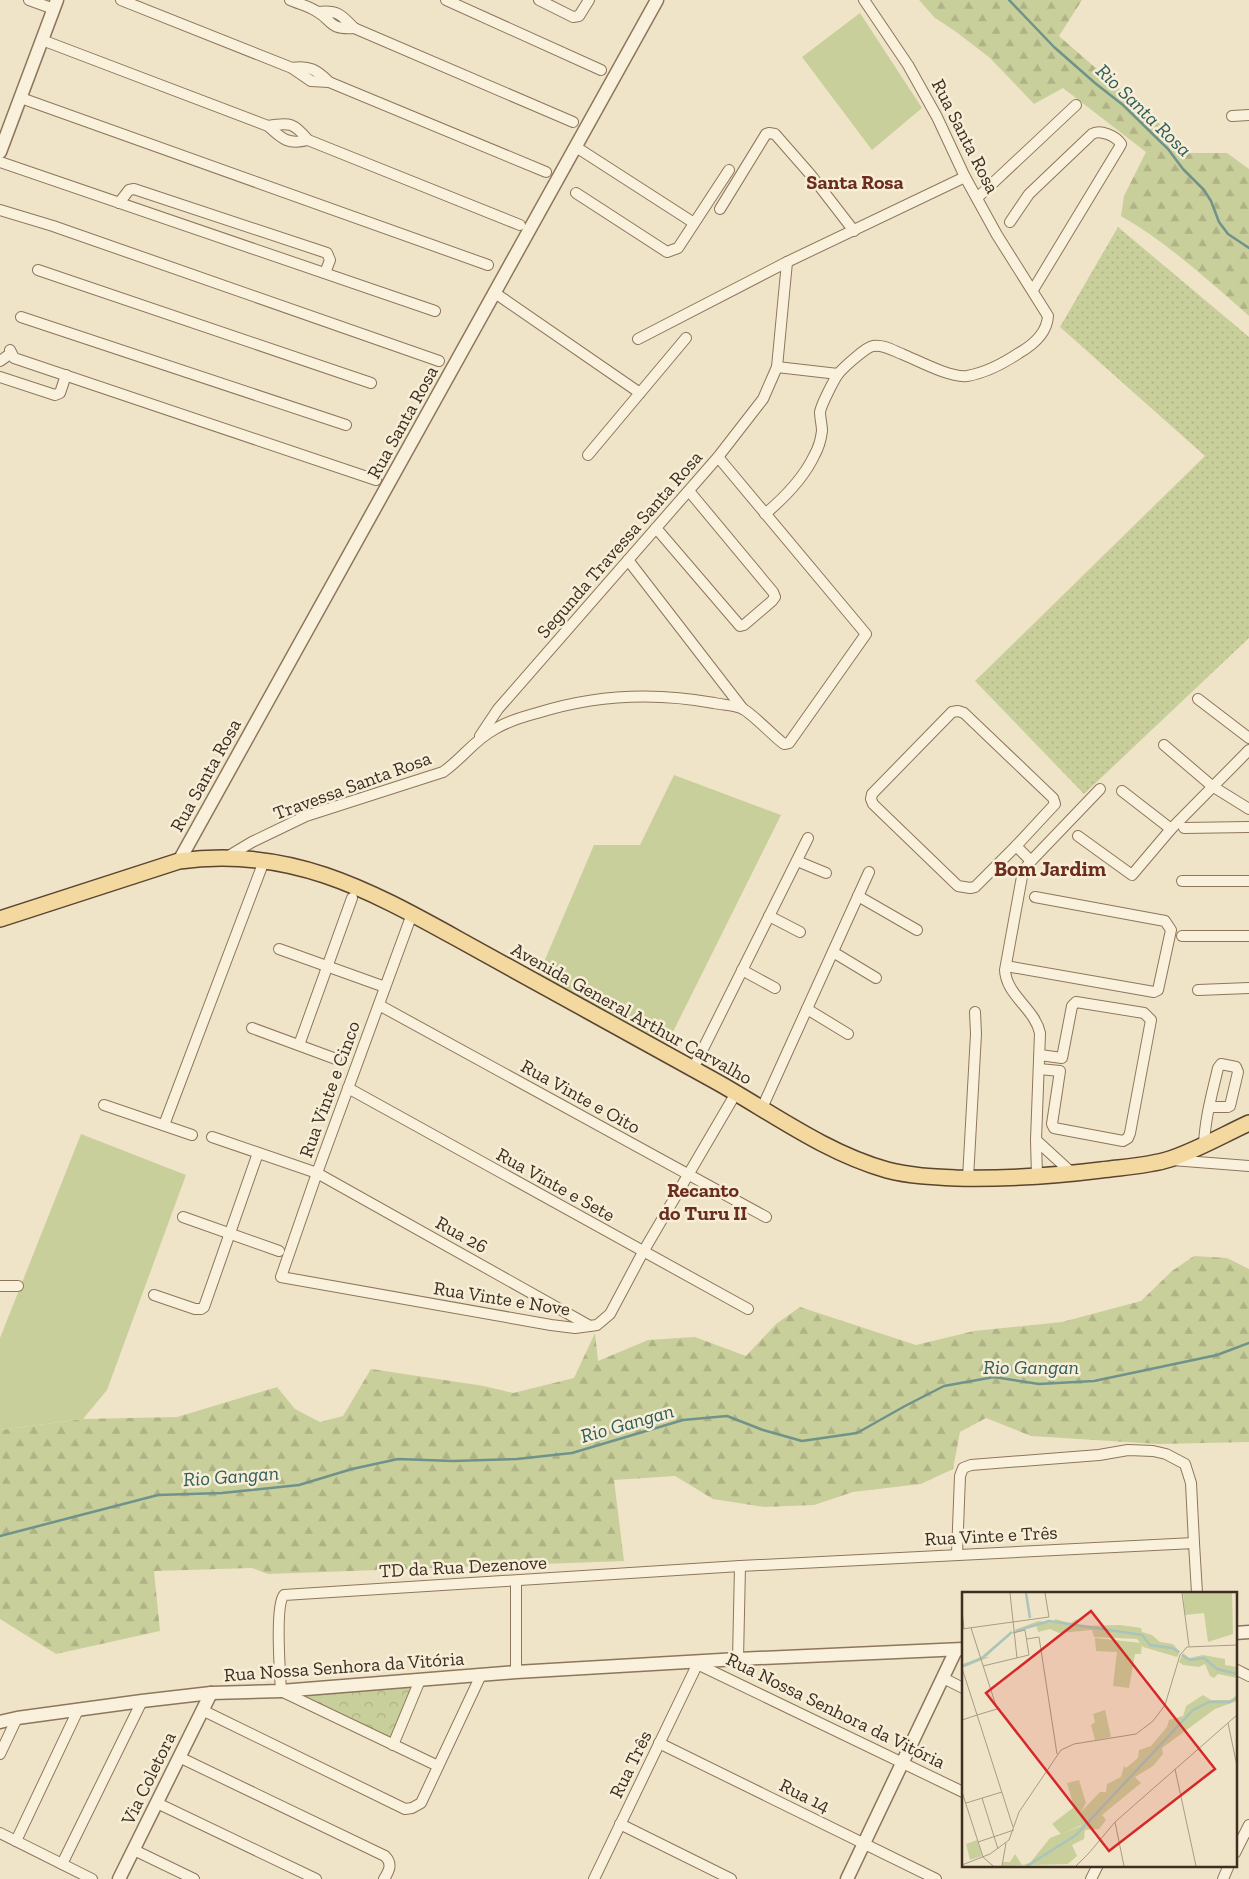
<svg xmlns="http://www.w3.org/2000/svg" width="1249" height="1879" font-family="'Zilla Slab',serif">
	<defs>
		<pattern id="grass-dots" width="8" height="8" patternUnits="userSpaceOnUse" patternTransform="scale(1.25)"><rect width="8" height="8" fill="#c9cf9b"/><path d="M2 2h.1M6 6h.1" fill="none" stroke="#aeb285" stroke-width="1.8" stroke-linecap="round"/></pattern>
		<pattern id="forest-firs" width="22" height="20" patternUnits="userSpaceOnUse" patternTransform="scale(1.25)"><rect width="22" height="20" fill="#c9cf9b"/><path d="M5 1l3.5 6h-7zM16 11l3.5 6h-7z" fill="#aeb285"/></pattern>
		<pattern id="park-crowns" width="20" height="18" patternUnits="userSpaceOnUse" patternTransform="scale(1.25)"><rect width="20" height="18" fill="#c9cf9b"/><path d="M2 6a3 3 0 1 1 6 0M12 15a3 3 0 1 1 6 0" fill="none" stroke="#aeb285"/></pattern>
	</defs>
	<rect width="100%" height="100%" fill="#f0e4c8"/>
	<path fill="url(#grass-dots)" d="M 1118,227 L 1249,337 L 1249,638 L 1084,794 L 975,681 L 1205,456 L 1060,327 Z"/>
	<g fill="url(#forest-firs)">
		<path d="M 919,0 L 1082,0 L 1059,36 L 1168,131 L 1182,153 L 1227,153 L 1249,169 L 1249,316 C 1208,280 1169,244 1121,216 L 1124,196 L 1146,152 L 1063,88 L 1034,104 L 990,58 L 955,31 L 935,18 Z"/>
		<path d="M 1194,1256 L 1227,1258 L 1249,1269 L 1249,1442 L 1158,1444 L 1031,1436 L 986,1418 L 960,1432 L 953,1469 L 921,1484 L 853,1492 L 814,1505 L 764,1507 L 713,1499 L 675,1476 L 614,1480 L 624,1561 L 268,1574 L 252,1568 L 154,1571 L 160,1631 L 56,1654 L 0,1619 L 0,1430 L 83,1419 L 177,1417 L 277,1387 L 295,1409 L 320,1422 L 343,1416 L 371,1369 L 484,1386 L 513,1393 L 574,1378 L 595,1333 L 598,1361 L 648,1340 L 695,1337 L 746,1356 L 776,1324 L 800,1307 L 916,1345 L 974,1331 L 1062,1322 L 1141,1301 L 1172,1271 Z"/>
	</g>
	<path fill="url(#park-crowns)" d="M 414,1687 L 391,1740 L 296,1695 Z"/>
	<g fill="#c9cf9b">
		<path d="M 860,13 L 922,108 L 872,150 L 802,57 Z"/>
		<path d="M 674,775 L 781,815 L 667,1044 L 538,976 L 594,845 L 640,845 Z"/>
		<path d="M 81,1134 L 186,1175 L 107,1390 L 83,1419 L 0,1430 L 0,1338 Z"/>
	</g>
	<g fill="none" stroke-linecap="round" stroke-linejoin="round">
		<g stroke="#6f938a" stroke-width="2.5">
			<path d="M 1009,0 L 1054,47 L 1095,83 L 1123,105 L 1168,149 L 1183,169 L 1204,190 L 1211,201 L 1219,222 L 1228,234 L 1249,248"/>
			<path d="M 0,1536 L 158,1495 L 222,1493 L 299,1485 L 352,1469 L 398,1459 L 453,1461 L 517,1459 L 572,1453 L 683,1420 L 727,1416 L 763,1430 L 802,1441 L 857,1433 L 905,1406 L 944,1386 L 994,1377 L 1039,1384 L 1094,1381 L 1217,1355 L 1249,1343"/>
		</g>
		<defs>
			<g id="minor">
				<path d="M 29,0 L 54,9"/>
				<path d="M 121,0 L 292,68 L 311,81 L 329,82 L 546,172"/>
				<path d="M 290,0 C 299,4 308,6 316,11 C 333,20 328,30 354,28 C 341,14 337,10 318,12"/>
				<path d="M 446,0 L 601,70"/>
				<path d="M 539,0 L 573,17 L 579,16 L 589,0"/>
				<path d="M 354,28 L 573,122"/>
				<path d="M 42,40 L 268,126 C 282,139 288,145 308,140"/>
				<path d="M 292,68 C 309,65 317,70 329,82"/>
				<path d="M 21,98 L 488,265"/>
				<path d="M 1232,116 L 1249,115"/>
				<path d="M 268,126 C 290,122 294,123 308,140 L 520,225"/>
				<path d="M 576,147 L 694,223"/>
				<path d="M 0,162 L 435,311"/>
				<path d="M 576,193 L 667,252 L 678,248 L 729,170"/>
				<path d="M 977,198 L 1076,105"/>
				<path d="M 119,203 L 129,190 L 134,189 L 327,253 L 330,260 L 325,273"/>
				<path d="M 720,209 L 766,134 L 769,133 L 775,134 L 810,174 L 854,231"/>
				<path d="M 0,210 L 53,226 L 439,361"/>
				<path d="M 1010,222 L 1029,194 L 1092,134 C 1100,129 1116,136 1121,144 L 1119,148 L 1033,290"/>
				<path d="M 38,270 L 371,383"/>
				<path d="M 495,293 L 640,393"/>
				<path d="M 21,317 L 346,425"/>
				<path d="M 638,339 L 787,262 L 965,177"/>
				<path d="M 10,350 L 14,358 L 376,480"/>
				<path d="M 0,361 L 10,354"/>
				<path d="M 777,367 L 838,374"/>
				<path d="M 0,377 L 55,395 L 60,393 L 66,375"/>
				<path d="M 588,455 L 686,338"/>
				<path d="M 765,514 C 784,498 803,479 814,456 C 818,449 821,439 822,431 C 822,425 820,418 820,412 C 821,405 834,380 838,374 C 844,367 866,347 873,346 C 883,344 894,351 902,354 C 919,361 950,378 967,376 C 985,373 1004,363 1019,353 C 1033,345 1047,333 1048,316 L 997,235 L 965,177 L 937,117 L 908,65 L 864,0"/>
				<path d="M 656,528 L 740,626 L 744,625 L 772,601 L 775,597 L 773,592 L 689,491"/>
				<path d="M 628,560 L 743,709"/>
				<path d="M 1198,699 L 1249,738"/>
				<path d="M 958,711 L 964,713 L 1053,798 L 1055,804 L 1016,846 L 975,887 L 970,888 L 958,886 L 873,804 L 871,799 L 872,794 L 952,712 Z"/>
				<path d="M 480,736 L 498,709 L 718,457 L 763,399 L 777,367 L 787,262"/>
				<path d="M 1164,745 L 1212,786 L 1249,809"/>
				<path d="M 1122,791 L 1171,829"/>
				<path d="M 1184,828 L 1249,827"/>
				<path d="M 1078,836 L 1132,875 L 1171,829 L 1249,750"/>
				<path d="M 1016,846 L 1031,861"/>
				<path d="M 227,857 L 252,842 L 306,816 L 443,772 C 462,759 474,740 495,729 C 508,721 522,717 537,713 C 594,695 655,692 714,703 C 723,705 735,705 743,709 C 754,715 773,736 784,744 L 789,743 L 866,634 L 718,457"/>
				<path d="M 797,861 L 826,873"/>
				<path d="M 1182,881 L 1249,881"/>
				<path d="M 858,896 L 917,930"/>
				<path d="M 412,914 L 317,1173 L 281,1277 L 551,1325 L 575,1328 L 597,1325 L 610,1314 L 643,1252 L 736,1093"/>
				<path d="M 769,916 L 800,932"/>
				<path d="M 1182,936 L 1249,936"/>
				<path d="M 279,949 L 385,987"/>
				<path d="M 833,952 L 876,978"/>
				<path d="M 1006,966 L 1154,992 L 1158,990 L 1171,930 L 1165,921 L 1035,897"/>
				<path d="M 742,970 L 775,988"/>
				<path d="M 1198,990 L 1249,988"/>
				<path d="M 379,1005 L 766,1217"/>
				<path d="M 807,1009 L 848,1034"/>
				<path d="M 252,1028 L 336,1059"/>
				<path d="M 299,1045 L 352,898"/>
				<path d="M 693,1069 L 808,838"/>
				<path d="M 1039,1069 L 1060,1071 L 1052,1124 L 1054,1128 L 1123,1141 L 1128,1138 L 1130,1133 L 1151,1020 L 1144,1013 L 1076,1002 L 1072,1006 L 1062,1058 L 1040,1055"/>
				<path d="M 348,1088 L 748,1309"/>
				<path d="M 104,1105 L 192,1135"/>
				<path d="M 762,1108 L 869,872"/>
				<path d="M 164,1125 L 264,861"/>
				<path d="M 212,1137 L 317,1173 L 590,1326"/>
				<path d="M 1036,1140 L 1073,1174"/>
				<path d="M 1204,1145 C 1205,1118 1212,1094 1218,1068 L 1221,1064 L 1236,1067 L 1238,1072 L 1230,1106 L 1228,1107 L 1209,1107"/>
				<path d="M 1172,1160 L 1249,1166"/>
				<path d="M 1037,1177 L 1036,1140 L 1040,1033 C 1035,1009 1006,995 1005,970 L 1023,871 L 1031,861 L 1100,789"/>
				<path d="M 968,1178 L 976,1034 L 975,1012"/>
				<path d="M 183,1217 L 279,1251"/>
				<path d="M 0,1286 L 18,1286"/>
				<path d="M 154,1295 L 195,1309 L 201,1309 L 204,1307 L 258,1153"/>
				<path d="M 957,1554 L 960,1476 L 963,1468 L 971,1465 L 1099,1455 L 1128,1450 L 1153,1451 L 1166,1454 L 1185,1464 L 1191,1483 L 1194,1543"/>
				<path d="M 516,1581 L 516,1672"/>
				<path d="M 738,1659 L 740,1566"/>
				<path d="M 693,1662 L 963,1792"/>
				<path d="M 1235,1669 L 1249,1676"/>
				<path d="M 943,1678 L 963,1688"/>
				<path d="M 202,1710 L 405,1809 L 412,1808 L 421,1803 L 481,1675"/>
				<path d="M 659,1743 L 936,1879"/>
				<path d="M 393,1745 L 420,1680"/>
				<path d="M 0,1754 L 17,1718"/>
				<path d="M 179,1757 L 385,1856 C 393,1864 389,1871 384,1879"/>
				<path d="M 438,1766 L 281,1691 C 280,1674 275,1605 284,1595 L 740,1566 L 1194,1543 L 1197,1593"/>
				<path d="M 157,1803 L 316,1879"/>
				<path d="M 620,1824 L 731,1879"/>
				<path d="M 0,1833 L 92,1879"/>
				<path d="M 16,1841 L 78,1710"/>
				<path d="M 134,1850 L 194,1879"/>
				<path d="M 1235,1853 L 1249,1825"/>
				<path d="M 62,1864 L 142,1701"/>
				<path d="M 594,1879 L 697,1665"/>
				<path d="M 1091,1879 L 1098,1865"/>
				<path d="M 1223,1879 L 1229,1865"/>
			</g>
			<g id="tertiary">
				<path d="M 0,152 L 57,0"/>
				<path d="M 179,861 L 657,0"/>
				<path d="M 1235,1633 L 1249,1632"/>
				<path d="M 0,1722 L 17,1718 L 142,1701 L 211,1693 L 281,1691 L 516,1672 L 738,1659 L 963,1649"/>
				<path d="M 119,1879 L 211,1693"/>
				<path d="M 847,1879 L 956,1650"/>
			</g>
			<path id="primary" d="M 0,919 L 179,861 C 288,846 366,888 458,939 C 544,987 631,1034 717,1082 C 772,1113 826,1153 887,1170 C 910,1176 933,1177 956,1178 C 1005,1179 1053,1176 1101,1170 C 1124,1167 1148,1166 1170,1159 C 1197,1150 1223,1135 1249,1123"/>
		</defs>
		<use href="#minor" stroke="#8d765c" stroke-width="12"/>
		<use href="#tertiary" stroke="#8d765c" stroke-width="15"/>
		<use href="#primary" stroke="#5b4430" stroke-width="18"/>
		<use href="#minor" stroke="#faf1dc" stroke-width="10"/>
		<use href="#tertiary" stroke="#faf1dc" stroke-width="12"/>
		<use href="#primary" stroke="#f3d9a0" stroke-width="15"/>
	</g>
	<g text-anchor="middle" stroke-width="5" stroke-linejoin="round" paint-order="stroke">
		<g font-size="19" fill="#3d2e20" stroke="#f7eed8">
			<text transform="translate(966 136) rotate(63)" y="7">Rua Santa Rosa</text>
			<text transform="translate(402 422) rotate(-61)" y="7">Rua Santa Rosa</text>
			<text transform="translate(619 544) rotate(-49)" y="7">Segunda Travessa Santa Rosa</text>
			<text transform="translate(205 775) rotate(-61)" y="7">Rua Santa Rosa</text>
			<text transform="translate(352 785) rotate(-20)" y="7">Travessa Santa Rosa</text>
			<text transform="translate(632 1013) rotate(29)" y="7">Avenida General Arthur Carvalho</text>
			<text transform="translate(329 1089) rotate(-70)" y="7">Rua Vinte e Cinco</text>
			<text transform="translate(581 1096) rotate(29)" y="7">Rua Vinte e Oito</text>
			<text transform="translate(556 1184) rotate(29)" y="7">Rua Vinte e Sete</text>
			<text transform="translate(462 1234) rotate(29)" y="7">Rua 26</text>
			<text transform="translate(502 1298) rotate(9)" y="7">Rua Vinte e Nove</text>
			<text transform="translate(991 1535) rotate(-3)" y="7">Rua Vinte e Três</text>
			<text transform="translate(463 1566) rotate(-3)" y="7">TD da Rua Dezenove</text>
			<text transform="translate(344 1666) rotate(-4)" y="7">Rua Nossa Senhora da Vitória</text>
			<text transform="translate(836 1710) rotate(26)" y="7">Rua Nossa Senhora da Vitória</text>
			<text transform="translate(630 1764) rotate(-64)" y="7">Rua Três</text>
			<text transform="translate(148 1778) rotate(-64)" y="7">Via Coletora</text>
			<text transform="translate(805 1795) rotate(26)" y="7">Rua 14</text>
		</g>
		<g font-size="20" font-style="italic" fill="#2f5d5a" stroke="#f7eed8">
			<text transform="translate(1144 110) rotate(44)" y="7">Rio Santa Rosa</text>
			<text x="1031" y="1374">Rio Gangan</text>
			<text transform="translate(627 1423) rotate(-16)" y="7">Rio Gangan</text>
			<text transform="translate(231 1476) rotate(-4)" y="7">Rio Gangan</text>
		</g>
		<g font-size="20" font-weight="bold" fill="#6b2e1e" stroke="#f7eed8">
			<text x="855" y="189">Santa Rosa</text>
			<text x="703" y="1197">Recanto<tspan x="703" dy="23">do Turu II</tspan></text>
		</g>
		<g font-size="21" font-weight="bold" fill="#6b2e1e" stroke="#f7eed8">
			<text x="1050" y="876">Bom Jardim</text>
		</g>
	</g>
	<g transform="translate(962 1592)">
		<rect width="275" height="275" fill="#f0e4c8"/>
		<path d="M 133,46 L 180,51 L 179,62 L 173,62 L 167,96 L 151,94 L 155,60 L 134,59 Z" fill="#c9cf9b"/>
		<path d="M 93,27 L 108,31 L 115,27 L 115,34 L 158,33 L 179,36 L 180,40 L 190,43 L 198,50 L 211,52 L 218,60 L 215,65 L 181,55 L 175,47 L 132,45 L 130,38 L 97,41 L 88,37 L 76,40 L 74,32 L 50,41 L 24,65 L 28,65 L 0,76 L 0,72 L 18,67 L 53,38 L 76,29 L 92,31 ZM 221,61 L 227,66 L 241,63 L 263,67 L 263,73 L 275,75 L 275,86 L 256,82 L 252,86 L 248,84 L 243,72 L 237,75 L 221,73 L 217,70 ZM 241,103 L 249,108 L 268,108 L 275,103 L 275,109 L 253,117 L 200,156 L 201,162 L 191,174 L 173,185 L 179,191 L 140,223 L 144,228 L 137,237 L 123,238 L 122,247 L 110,253 L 115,264 L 106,272 L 41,274 L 41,270 L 48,270 L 53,262 L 60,273 L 68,271 L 88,246 L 119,234 L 115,227 L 117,222 L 138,200 L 144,200 L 145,192 L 159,185 L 162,174 L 164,176 L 176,166 L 177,158 L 189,154 L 205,135 L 207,128 L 221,124 L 224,114 Z" fill="#c9cf9b"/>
		<path d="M 221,1 L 270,1 L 271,42 L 246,50 L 242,21 L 223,23 ZM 143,118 L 149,145 L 133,148 L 129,133 L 133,130 L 131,122 ZM 117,188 L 124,211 L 115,227 L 119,233 L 99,242 L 90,232 L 112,215 L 105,191 ZM 15,248 L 20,264 L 8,268 L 4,252 Z" fill="#c9cf9b"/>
		<path fill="none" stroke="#a9c4bc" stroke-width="2.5" d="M 64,1 L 68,26M 54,39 L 87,29 L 180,43 L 188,53 L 210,56 L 217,60M 220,63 L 228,68 L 242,66 L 255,77 L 275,82M 1,74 L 20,66 L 50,40M 65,274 L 114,243 L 231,118 L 247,110 L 268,110 L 275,106"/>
		<path fill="none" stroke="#a89b85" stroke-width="1" d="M 48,1 L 55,66M 220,1 L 227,54M 0,18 L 2,37M 9,36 L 35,117 L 15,123M 0,37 L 87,25 L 83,1M 65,47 L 77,45 L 95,162M 21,74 L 67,63 L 63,38 L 51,41M 0,76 L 51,235M 0,128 L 15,123M 266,131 L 275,174M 213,177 L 234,274M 0,200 L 21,265 L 31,274M 20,206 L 36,257M 4,211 L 40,200M 153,230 L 162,274M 16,250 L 52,238M 127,261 L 153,230 L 275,123M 0,273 L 28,262 L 47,248 L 57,220 L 99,158 L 112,152 L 174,142 L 191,129 L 203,113 L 218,63 L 225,55 L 275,53M 40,274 L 44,251M 114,274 L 127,261"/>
		<path fill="#d62828" fill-opacity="0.15" stroke="#d62828" stroke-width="2.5" d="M 129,19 L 253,177 L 147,259 L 24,101 Z"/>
		<rect width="275" height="275" fill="none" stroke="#3d2e20" stroke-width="2.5"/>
	</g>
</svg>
